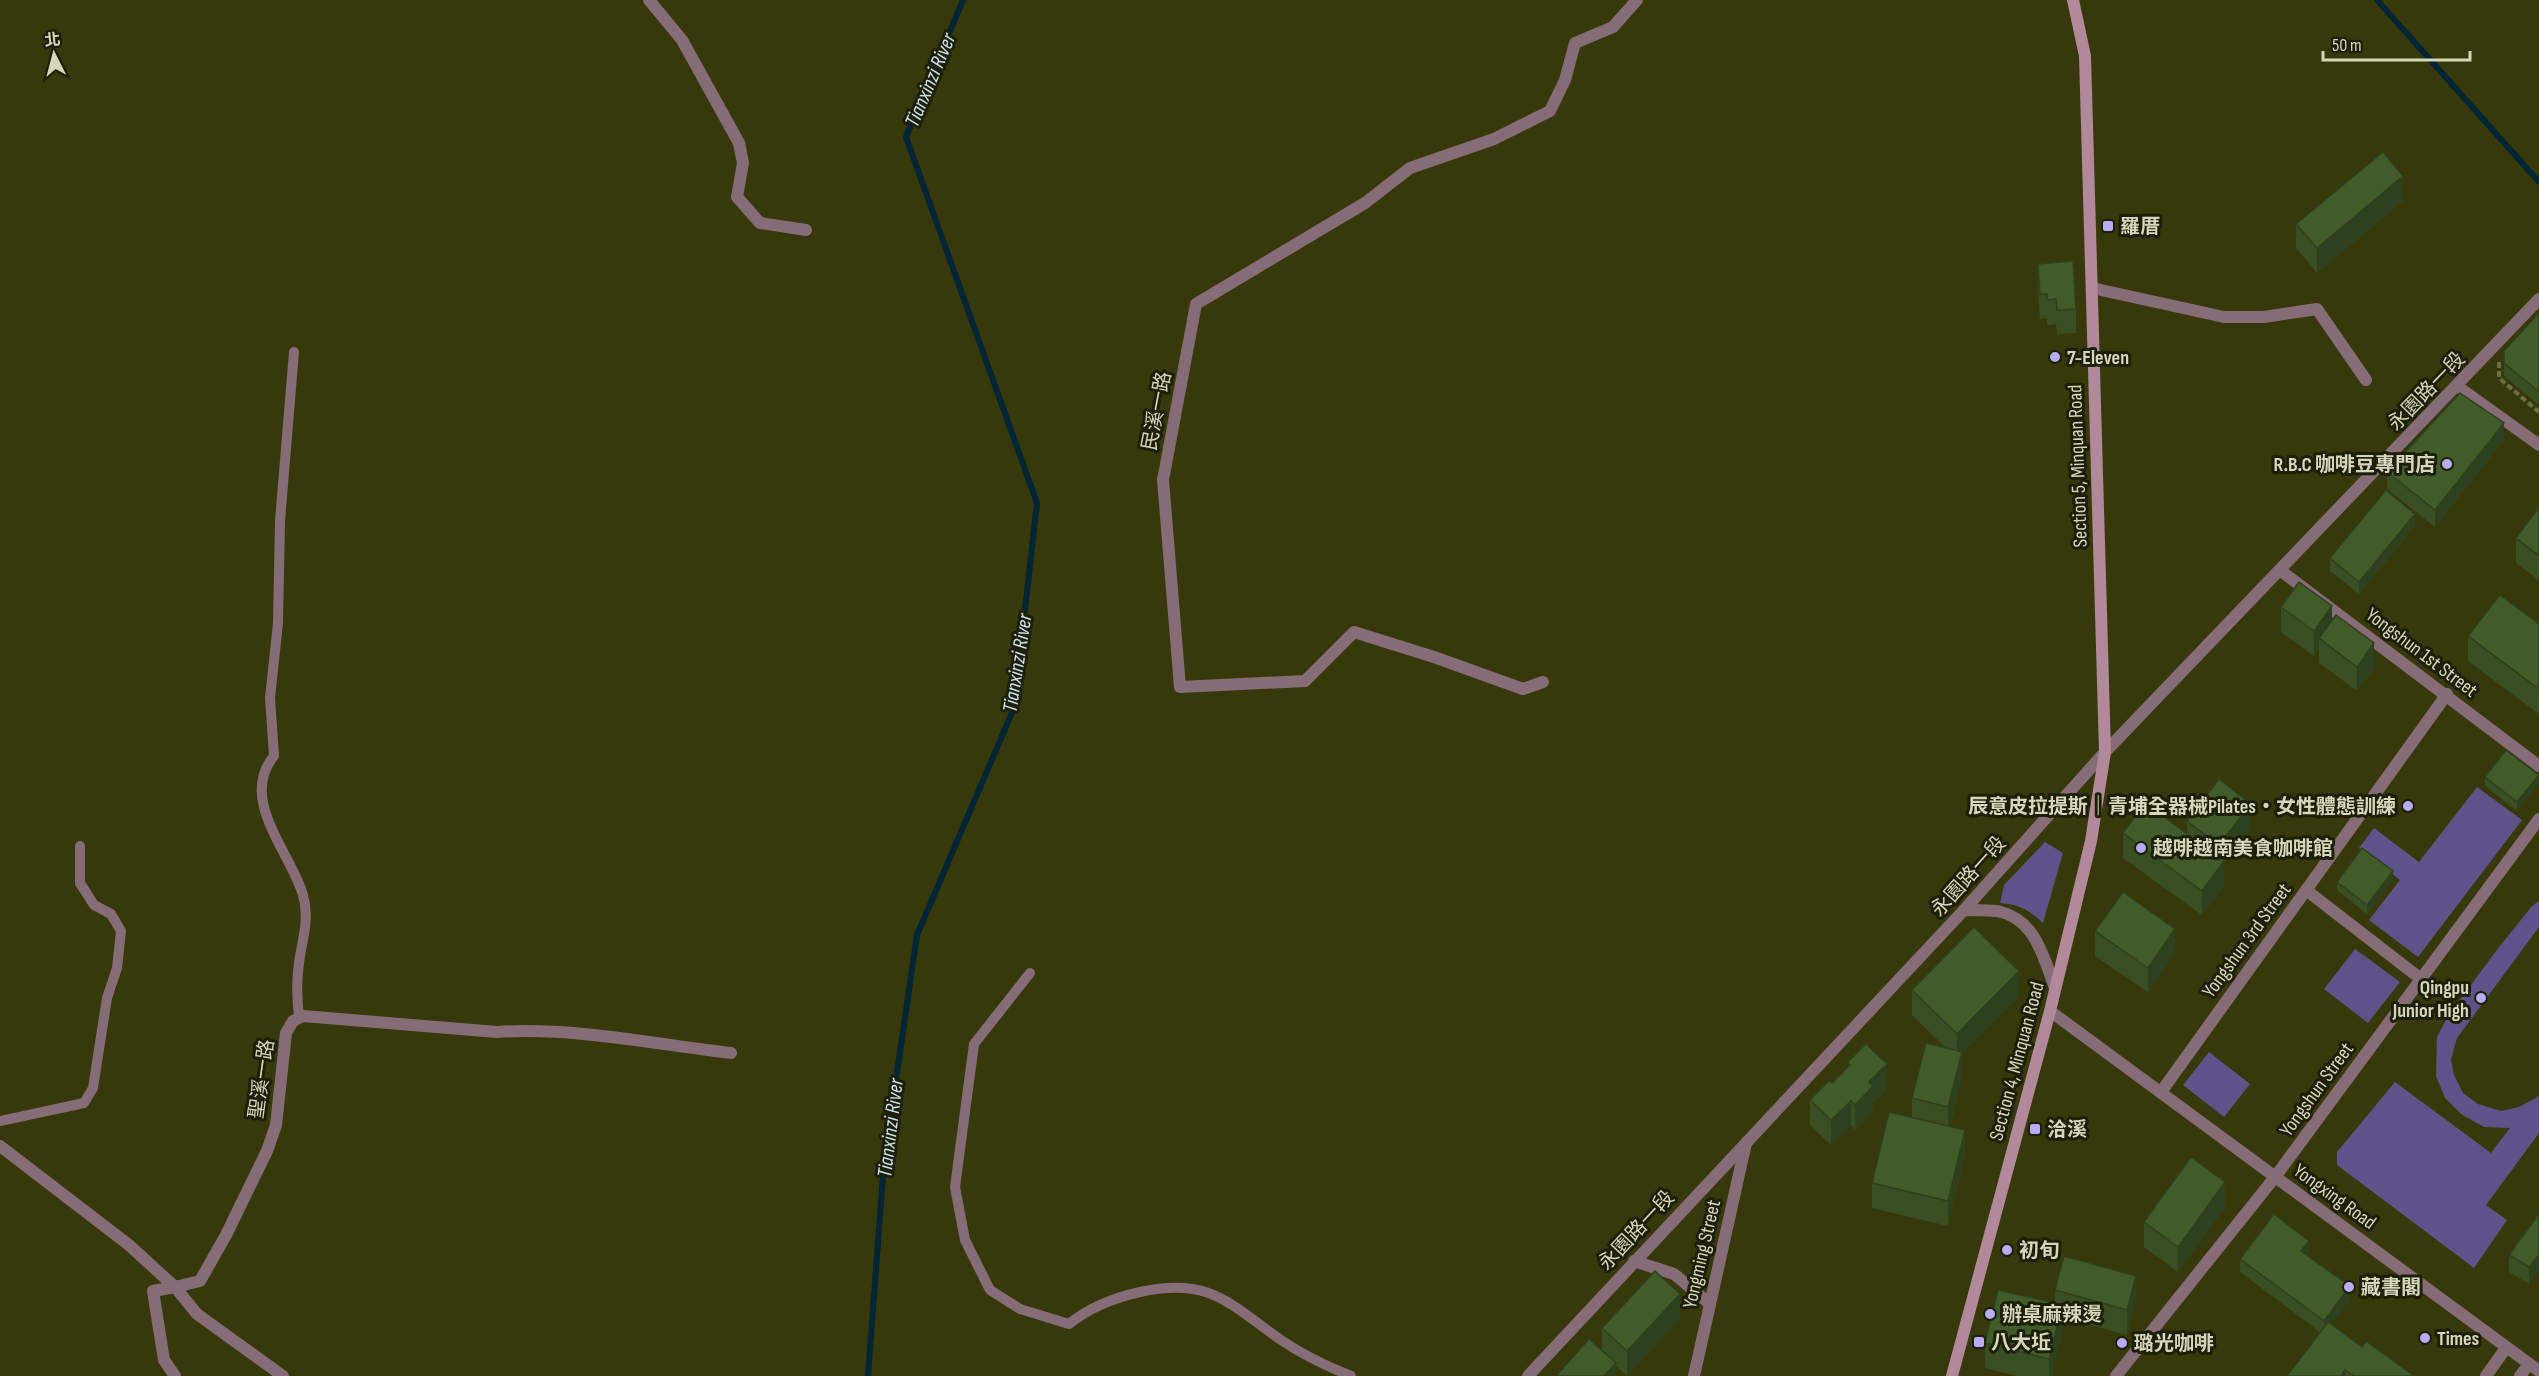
<svg xmlns="http://www.w3.org/2000/svg" width="2539" height="1376" font-family="'Sofia Sans Condensed','Noto Sans TC',sans-serif">
	<rect width="100%" height="100%" fill="#37390a"/>
	<g fill="#5d5388">
		<path d="M 2477,787 L 2522,820 L 2418,957 L 2369,920 L 2400,880 L 2359,848 L 2374,828 L 2419,862 Z"/>
		<path d="M 2045,842 L 2063,853 L 2043,923 C 2029,910 2019,904 2000,903 L 2004,885 Z"/>
		<path d="M 2539,901 L 2539,927 L 2457,1038 L 2451,1060 L 2454,1075 L 2463,1093 L 2478,1104 L 2501,1111 L 2519,1107 L 2539,1096 L 2539,1133 L 2486,1205 L 2507,1220 L 2474,1268 L 2337,1165 L 2337,1152 L 2395,1082 L 2491,1153 L 2510,1128 L 2484,1127 L 2461,1114 L 2445,1098 L 2436,1076 L 2437,1037 L 2448,1016 L 2496,951 L 2532,906 Z"/>
		<path d="M 2355,949 L 2400,982 L 2368,1023 L 2324,989 Z"/>
		<path d="M 2209,1052 L 2250,1084 L 2224,1117 L 2183,1085 Z"/>
	</g>
	<g fill="none" stroke-linecap="round" stroke-linejoin="round">
		<g stroke="#022636" stroke-width="6">
			<path d="M 2377,0 L 2539,182"/>
			<path d="M 868,1376 L 884,1162 L 917,935 L 1014,708 L 1037,503 L 906,137 L 963,0"/>
		</g>
		<path stroke="#6c6f46" stroke-width="4" stroke-dasharray="6 3" stroke-linecap="butt" d="M 2499,362 L 2499,378 L 2539,412"/>
		<g stroke="#866c77" stroke-width="10">
			<path d="M 294,352 L 280,521 L 278,623 L 270,698 L 274,756 C 238,799 291,853 303,895 C 310,919 302,940 299,963 C 296,982 297,1000 299,1018"/>
			<path d="M 1030,973 L 974,1044 L 955,1187 L 965,1240 L 990,1290 L 1020,1309 L 1069,1324 C 1090,1307 1113,1298 1140,1292 C 1210,1277 1228,1303 1281,1340 C 1303,1355 1326,1366 1351,1376"/>
			<path d="M 0,1121 L 84,1103 L 93,1088 L 107,998 L 117,968 L 121,931 L 111,914 L 94,905 L 80,883 L 80,846"/>
		</g>
		<g stroke="#866c77" stroke-width="12">
			<path d="M 649,0 L 682,40 L 739,143 L 743,163 L 737,197 L 760,223 L 806,230"/>
			<path d="M 2092,288 L 2224,317 L 2264,317 L 2317,309 L 2366,380"/>
			<path d="M 2457,386 L 2539,445"/>
			<path d="M 2281,571 L 2539,766"/>
			<path d="M 1543,682 L 1523,689 L 1434,657 L 1354,632 L 1305,681 L 1180,687 L 1163,480 L 1196,304 L 1365,203 L 1410,168 L 1494,139 L 1550,111 L 1565,80 L 1575,43 L 1613,27 L 1637,0"/>
			<path d="M 2306,890 L 2421,979"/>
			<path d="M 1964,910 C 1975,911 1990,909 2001,912 C 2036,921 2044,959 2055,988"/>
			<path d="M 2050,1011 L 2539,1371"/>
			<path d="M 2161,1092 L 2447,694"/>
			<path d="M 0,1146 L 129,1245 L 175,1287 L 200,1281 L 226,1235 L 267,1151 L 276,1125 L 286,1033 L 293,1021 L 303,1016 L 497,1032 C 574,1027 654,1044 731,1053"/>
			<path d="M 1634,1261 L 1674,1274 L 1710,1304"/>
			<path d="M 175,1376 L 164,1360 L 153,1291 L 175,1287 L 197,1314 L 283,1376"/>
			<path d="M 1528,1376 L 1964,910 L 2105,752 L 2539,299"/>
			<path d="M 1694,1376 L 1746,1143"/>
			<path d="M 2116,1376 L 2275,1177 L 2539,819"/>
			<path d="M 2486,1376 L 2506,1348"/>
			<path d="M 2520,1376 L 2529,1364"/>
		</g>
		<path stroke="#b2899a" stroke-width="12" d="M 1952,1376 L 2050,1011 L 2091,841 L 2105,752 L 2085,56 L 2073,0"/>
	</g>
	<g fill="#394f23">
		<path d="M 2403,201 L 2317,273 L 2296,248 L 2296,224 Z"/>
		<path d="M 2038,264 L 2076,309 L 2076,333 L 2057,334 L 2056,324 L 2047,325 L 2047,318 L 2040,319 L 2038,288 Z"/>
		<path d="M 2539,315 L 2539,405 L 2504,376 L 2504,351 Z"/>
		<path d="M 2504,440 L 2435,527 L 2387,489 L 2387,472 Z"/>
		<path d="M 2539,507 L 2539,580 L 2516,563 L 2516,538 Z"/>
		<path d="M 2415,526 L 2359,594 L 2330,571 L 2330,558 Z"/>
		<path d="M 2281,607 L 2332,620 L 2374,668 L 2357,691 L 2319,663 L 2319,649 L 2314,656 L 2281,632 Z"/>
		<path d="M 2539,624 L 2539,714 L 2468,661 L 2468,636 Z"/>
		<path d="M 2485,777 L 2539,784 L 2517,811 L 2485,786 Z"/>
		<path d="M 2187,821 L 2251,828 L 2224,863 L 2224,886 L 2202,915 L 2123,858 L 2123,833 L 2187,834 Z"/>
		<path d="M 2393,880 L 2367,914 L 2337,890 L 2337,882 Z"/>
		<path d="M 2095,931 L 2175,953 L 2148,992 L 2095,956 Z"/>
		<path d="M 1912,990 L 2019,996 L 1962,1053 L 1962,1077 L 1950,1126 L 1965,1154 L 1948,1226 L 1872,1208 L 1872,1183 L 1912,1117 L 1912,1098 L 1945,1047 L 1912,1015 Z"/>
		<path d="M 1848,1062 L 1887,1089 L 1873,1103 L 1873,1111 L 1855,1130 L 1851,1125 L 1831,1145 L 1810,1125 L 1810,1100 L 1832,1083 L 1848,1067 Z"/>
		<path d="M 2225,1207 L 2178,1272 L 2144,1247 L 2144,1222 Z"/>
		<path d="M 2539,1214 L 2539,1272 L 2529,1284 L 2509,1272 L 2509,1255 Z"/>
		<path d="M 2309,1254 L 2308,1256 L 2350,1299 L 2331,1324 L 2362,1347 L 2414,1376 L 2287,1376 L 2320,1332 L 2240,1272 L 2240,1259 Z"/>
		<path d="M 2055,1290 L 2136,1301 L 2127,1335 L 2063,1317 L 2063,1330 L 2051,1376 L 2018,1376 L 1985,1368 L 1985,1343 L 2055,1303 Z"/>
		<path d="M 1680,1319 L 1627,1376 L 1616,1366 L 1616,1376 L 1602,1351 L 1602,1328 Z"/>
	</g>
	<g fill="#2e401d">
		<path d="M 2403,176 L 2403,201 L 2317,273 L 2317,248 Z"/>
		<path d="M 2504,423 L 2504,440 L 2435,527 L 2435,510 Z"/>
		<path d="M 2415,514 L 2415,526 L 2359,594 L 2359,582 Z"/>
		<path d="M 2332,606 L 2332,631 L 2319,638 L 2319,649 L 2314,656 L 2314,631 Z"/>
		<path d="M 2374,643 L 2374,668 L 2357,691 L 2357,667 Z"/>
		<path d="M 2539,775 L 2539,784 L 2517,811 L 2517,802 Z"/>
		<path d="M 2251,804 L 2251,828 L 2224,863 L 2224,886 L 2202,915 L 2202,891 L 2219,868 L 2219,845 Z"/>
		<path d="M 2393,871 L 2393,880 L 2367,914 L 2367,905 Z"/>
		<path d="M 2175,929 L 2175,953 L 2148,992 L 2148,968 Z"/>
		<path d="M 2019,971 L 2019,996 L 1962,1053 L 1962,1077 L 1948,1132 L 1948,1107 L 1957,1059 L 1957,1034 Z"/>
		<path d="M 1887,1064 L 1887,1089 L 1873,1103 L 1873,1111 L 1855,1130 L 1855,1105 L 1869,1082 Z"/>
		<path d="M 1851,1101 L 1851,1125 L 1831,1145 L 1831,1120 Z"/>
		<path d="M 1965,1130 L 1965,1154 L 1948,1226 L 1948,1201 Z"/>
		<path d="M 2225,1182 L 2225,1207 L 2178,1272 L 2178,1247 Z"/>
		<path d="M 2309,1241 L 2309,1254 L 2301,1263 L 2301,1251 Z"/>
		<path d="M 2539,1255 L 2539,1272 L 2529,1284 L 2529,1267 Z"/>
		<path d="M 2136,1276 L 2136,1301 L 2127,1335 L 2127,1310 Z"/>
		<path d="M 2350,1286 L 2350,1299 L 2324,1334 L 2324,1321 Z"/>
		<path d="M 1680,1294 L 1680,1319 L 1627,1376 L 1627,1351 Z"/>
		<path d="M 2063,1305 L 2063,1330 L 2051,1376 L 2049,1376 L 2049,1359 Z"/>
		<path d="M 1616,1363 L 1616,1376 L 1604,1376 Z"/>
		<path d="M 2345,1370 L 2345,1376 L 2341,1376 Z"/>
	</g>
	<g fill="#425c29" stroke="#2e401d" stroke-width="1.5">
		<path d="M 2383,152 L 2403,176 L 2317,248 L 2296,224 Z"/>
		<path d="M 2073,261 L 2076,309 L 2057,310 L 2056,299 L 2047,300 L 2047,294 L 2040,294 L 2038,264 Z"/>
		<path d="M 2538,314 L 2539,315 L 2539,392 L 2504,363 L 2504,351 Z"/>
		<path d="M 2460,393 L 2504,423 L 2435,510 L 2387,472 Z"/>
		<path d="M 2386,490 L 2415,514 L 2359,582 L 2330,558 Z"/>
		<path d="M 2539,507 L 2539,556 L 2516,538 Z"/>
		<path d="M 2299,582 L 2332,606 L 2314,631 L 2281,607 Z"/>
		<path d="M 2500,595 L 2539,624 L 2539,689 L 2468,636 Z"/>
		<path d="M 2336,615 L 2374,643 L 2357,667 L 2319,638 Z"/>
		<path d="M 2506,750 L 2539,775 L 2517,802 L 2485,777 Z"/>
		<path d="M 2219,779 L 2251,804 L 2219,845 L 2187,821 Z"/>
		<path d="M 2145,803 L 2224,861 L 2202,891 L 2123,833 Z"/>
		<path d="M 2362,848 L 2393,871 L 2367,905 L 2337,882 Z"/>
		<path d="M 2123,892 L 2175,929 L 2148,968 L 2095,931 Z"/>
		<path d="M 1974,927 L 2019,971 L 1957,1034 L 1912,990 Z"/>
		<path d="M 1926,1043 L 1962,1052 L 1948,1107 L 1912,1098 Z"/>
		<path d="M 1866,1044 L 1887,1064 L 1869,1082 L 1873,1086 L 1855,1105 L 1851,1101 L 1831,1120 L 1810,1100 L 1829,1081 L 1832,1083 L 1850,1065 L 1848,1062 Z"/>
		<path d="M 1889,1112 L 1965,1130 L 1948,1201 L 1872,1183 Z"/>
		<path d="M 2191,1157 L 2225,1182 L 2178,1247 L 2144,1222 Z"/>
		<path d="M 2274,1214 L 2309,1241 L 2301,1251 L 2350,1286 L 2324,1321 L 2240,1259 Z"/>
		<path d="M 2539,1214 L 2539,1255 L 2529,1267 L 2509,1255 Z"/>
		<path d="M 2064,1256 L 2136,1276 L 2127,1310 L 2055,1290 Z"/>
		<path d="M 1655,1271 L 1680,1294 L 1627,1351 L 1602,1328 Z"/>
		<path d="M 1998,1290 L 2063,1305 L 2049,1359 L 1985,1343 Z"/>
		<path d="M 2328,1322 L 2362,1347 L 2366,1341 L 2414,1376 L 2354,1376 L 2345,1370 L 2341,1376 L 2287,1376 Z"/>
		<path d="M 1589,1339 L 1616,1363 L 1604,1376 L 1556,1376 Z"/>
	</g>
	<g fill="#b8abf7" stroke="#1e1f07" stroke-width="2">
		<rect x="2102" y="220" width="12" height="12" rx="3"/>
		<circle cx="2055" cy="357" r="6"/>
		<circle cx="2447" cy="464" r="6"/>
		<circle cx="2408" cy="806" r="6"/>
		<circle cx="2141" cy="848" r="6"/>
		<circle cx="2481" cy="998" r="6"/>
		<rect x="2029" y="1123" width="12" height="12" rx="3"/>
		<circle cx="2007" cy="1250" r="6"/>
		<circle cx="2349" cy="1287" r="6"/>
		<circle cx="1990" cy="1314" r="6"/>
		<circle cx="2425" cy="1338" r="6"/>
		<rect x="1973" y="1336" width="12" height="12" rx="3"/>
		<circle cx="2122" cy="1343" r="6"/>
	</g>
	<g text-anchor="middle" stroke-width="6" stroke-linejoin="round" paint-order="stroke">
		<g font-size="20" font-weight="bold" fill="#d4d7b9" stroke="#1e1f07" text-anchor="start">
			<text x="2120" y="233">羅厝</text>
			<text x="2067" y="364">7-Eleven</text>
			<text x="2435" y="471" text-anchor="end">R.B.C 咖啡豆專門店</text>
			<text x="2396" y="813" text-anchor="end">辰意皮拉提斯｜青埔全器械Pilates・女性體態訓練</text>
			<text x="2153" y="855">越啡越南美食咖啡館</text>
			<text x="2469" y="994" text-anchor="end">Qingpu<tspan x="2469" dy="23">Junior High</tspan></text>
			<text x="2047" y="1136">洽溪</text>
			<text x="2019" y="1257">初旬</text>
			<text x="2361" y="1294">藏書閣</text>
			<text x="2002" y="1321">辦桌麻辣燙</text>
			<text x="2437" y="1345">Times</text>
			<text x="1991" y="1349">八大坵</text>
			<text x="2134" y="1350">璐光咖啡</text>
		</g>
		<g font-size="20" fill="#d4d7b9" stroke="#1e1f07">
			<text transform="translate(2426 391) rotate(-46)" y="7">永園路一段</text>
			<text transform="translate(1156 411) rotate(-79)" y="7">民溪一路</text>
			<text transform="translate(2077 466) rotate(-92)" y="7">Section 5, Minquan Road</text>
			<text transform="translate(2422 652) rotate(37)" y="7">Yongshun 1st Street</text>
			<text transform="translate(1968 876) rotate(-48)" y="7">永園路一段</text>
			<text transform="translate(2246 940) rotate(-54)" y="7">Yongshun 3rd Street</text>
			<text transform="translate(2016 1061) rotate(-75)" y="7">Section 4, Minquan Road</text>
			<text transform="translate(261 1079) rotate(-82)" y="7">聖溪一路</text>
			<text transform="translate(2316 1089) rotate(-54)" y="7">Yongshun Street</text>
			<text transform="translate(2335 1196) rotate(36)" y="7">Yongxing Road</text>
			<text transform="translate(1636 1230) rotate(-47)" y="7">永園路一段</text>
			<text transform="translate(1701 1254) rotate(-77)" y="7">Yongming Street</text>
		</g>
		<g font-size="21" font-style="italic" fill="#cae2ee" stroke="#1e1f07">
			<text transform="translate(930 80) rotate(-67)" y="7">Tianxinzi River</text>
			<text transform="translate(1017 663) rotate(-81)" y="7">Tianxinzi River</text>
			<text transform="translate(890 1128) rotate(-83)" y="7">Tianxinzi River</text>
		</g>
	</g>
	<g transform="translate(54 54) rotate(354)" stroke="#1e1f07" stroke-width="4.5" paint-order="stroke">
	<path d="M0-4.5L10 22L0 15L-10 22Z" fill="#d4d7b9"/>
	<text y="-9" font-size="16" font-weight="bold" text-anchor="middle" fill="#d4d7b9">北</text>
	</g>
	<path d="M2323 51v9h147v-9" fill="none" stroke="#d4d7b9" stroke-width="3"/>
	<text x="2332" y="51" font-size="18" fill="#d4d7b9" stroke="#1e1f07" stroke-width="4.5" paint-order="stroke">50 m</text>
</svg>
